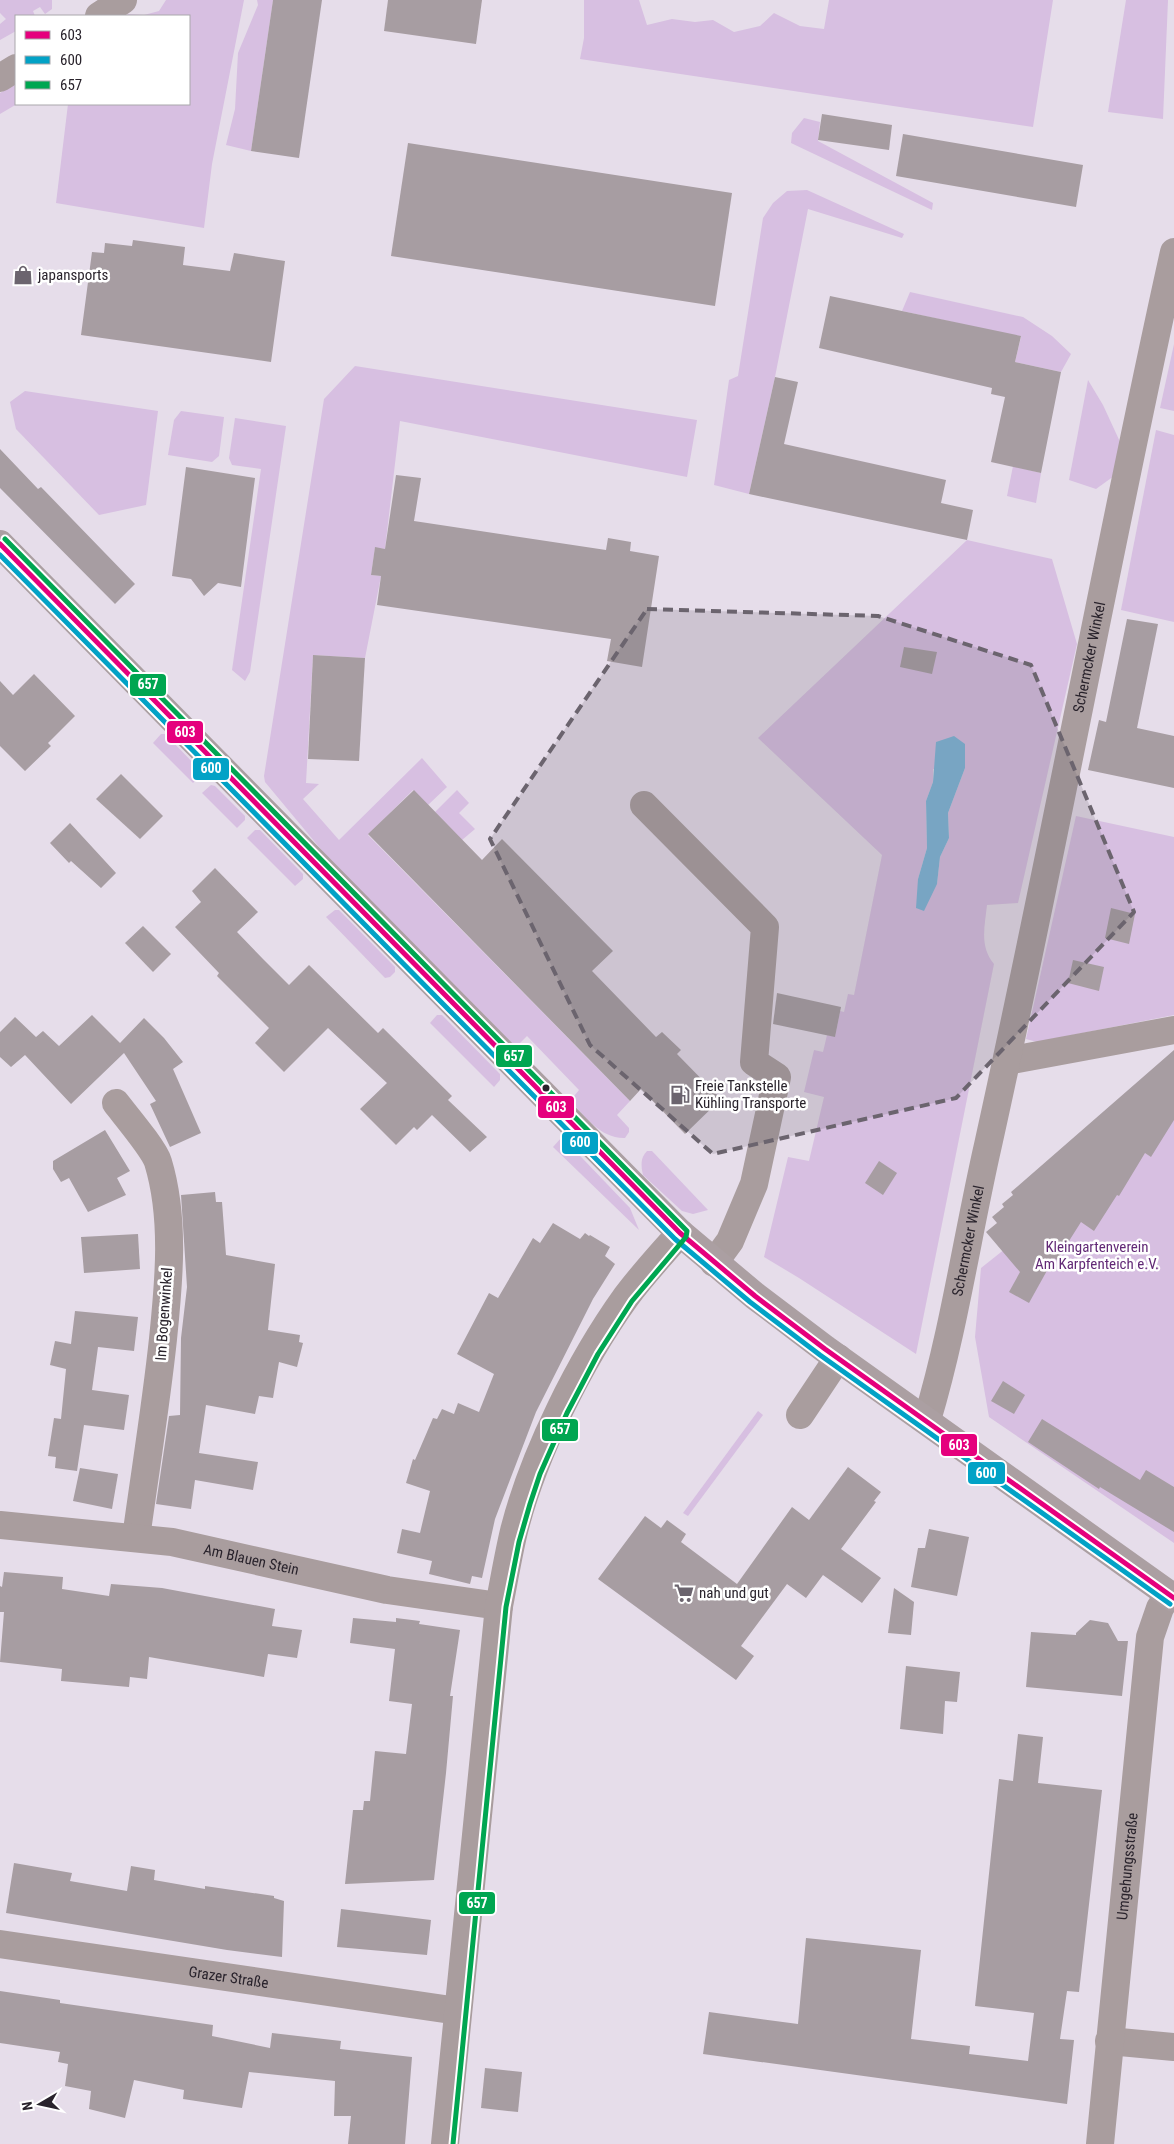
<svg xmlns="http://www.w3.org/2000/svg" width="1174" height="2144" font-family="'Roboto Condensed',sans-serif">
	<rect width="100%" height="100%" fill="#e6ddea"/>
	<g fill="#d7bfe1" fill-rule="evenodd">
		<path d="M 0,0 L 52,0 L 52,9 L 45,14 L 40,7 L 33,11 L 35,16 L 16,16 L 16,31 L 0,40 L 0,24 L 6,19 L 0,13 Z"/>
		<path d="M 166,0 L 244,0 L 212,164 L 204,228 L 56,203 L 68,104 L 189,104 L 189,16 L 125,16 L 128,14 L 144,15 L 159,11 Z"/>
		<path d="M 257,0 L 273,0 L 251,151 L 226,145 L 235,109 L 238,53 L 258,5 Z"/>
		<path d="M 584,0 L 639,0 L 647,25 L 672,19 L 695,22 L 713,20 L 734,32 L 760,26 L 774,13 L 800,26 L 824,29 L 829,0 L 1053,0 L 1033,127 L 580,59 L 584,38 Z"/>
		<path d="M 1126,0 L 1168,0 L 1163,119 L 1108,112 Z"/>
		<path d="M 16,83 L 17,104 L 0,114 L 0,93 Z"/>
		<path d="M 804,118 L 820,122 L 818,141 L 933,203 L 932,210 L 791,143 L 792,133 Z"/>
		<path d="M 807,190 L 904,234 L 902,238 L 808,209 L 775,377 L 749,494 L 714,485 L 729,380 L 738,376 L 763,218 L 773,203 L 787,191 Z"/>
		<path d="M 910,292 L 1023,317 L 1052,336 L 1071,354 L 1061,372 L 1015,362 L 1021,337 L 902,311 Z"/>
		<path d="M 1174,344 L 1174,411 L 1160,408 Z"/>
		<path d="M 355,366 L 697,420 L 687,477 L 400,421 L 385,549 L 375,548 L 371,575 L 381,576 L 365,658 L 313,655 L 306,783 L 319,784 L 303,799 L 339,840 L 422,758 L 447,787 L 428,805 L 413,790 L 368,835 L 630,1101 L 617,1115 L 629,1128 L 629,1132 L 625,1138 C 601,1139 585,1116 570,1101 L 579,1090 L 527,1036 L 516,1047 L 324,853 L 265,782 L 264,776 L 324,399 Z"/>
		<path d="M 1088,380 L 1103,405 L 1121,444 L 1114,476 L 1096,489 L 1069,480 Z"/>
		<path d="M 25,391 L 158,411 L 146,505 L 99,515 L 16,429 L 10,402 Z"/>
		<path d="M 181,411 L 224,417 L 219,456 L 212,462 L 168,455 L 174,420 Z"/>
		<path d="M 235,418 L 286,426 L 250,672 L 245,681 L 232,670 L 261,469 L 232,465 L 229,458 Z"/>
		<path d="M 1156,430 L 1174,435 L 1174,622 L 1121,610 Z"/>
		<path d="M 1013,466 L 1041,473 L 1036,503 L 1007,496 Z"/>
		<path d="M 967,540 L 1052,559 L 1077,644 L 1018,903 L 987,905 C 985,926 979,946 994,964 L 916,1354 L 799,1278 L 764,1257 L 788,1157 L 809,1161 L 824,1097 L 804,1092 L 814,1050 L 823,1052 L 827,1035 L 835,1036 L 840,1011 L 844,1012 L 848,994 L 854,995 L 882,855 L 758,738 ZM 965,768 L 948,813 L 949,838 L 940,857 L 937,884 L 918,879 L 927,848 L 926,801 L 933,782 L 933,769 Z"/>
		<path d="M 161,734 L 165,734 L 201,771 L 201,775 L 193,783 L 153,743 Z"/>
		<path d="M 211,785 L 215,786 L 245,816 L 245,820 L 237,828 L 202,793 Z"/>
		<path d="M 457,790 L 469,803 L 459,813 L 475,829 L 462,840 L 435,812 Z"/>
		<path d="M 1076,816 L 1174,837 L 1174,1015 L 1037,1042 L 1026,1039 Z"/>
		<path d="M 255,830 L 260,830 L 303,874 L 303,879 L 295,886 L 247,838 Z"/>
		<path d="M 335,910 L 339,910 L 395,967 L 395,972 L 390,977 L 385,978 L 326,917 Z"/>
		<path d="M 437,1015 L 442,1015 L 500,1074 L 500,1080 L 494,1087 L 430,1023 Z"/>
		<path d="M 1174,1086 L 1174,1543 L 989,1417 L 975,1337 L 981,1268 L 1015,1241 Z"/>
		<path d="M 562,1137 L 630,1208 L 639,1230 L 553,1147 Z"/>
		<path d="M 647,1151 L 652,1151 L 708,1210 L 693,1214 L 682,1211 L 643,1175 C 641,1166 640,1158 647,1151 Z"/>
		<path d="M 758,1411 L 763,1415 L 688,1516 L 683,1513 Z"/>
	</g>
	<path fill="#7cb6d9" d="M 954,736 L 965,744 L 965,768 L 948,813 L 949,838 L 940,857 L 937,884 L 924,911 L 916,908 L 918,879 L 927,848 L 926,801 L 933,782 L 936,742 Z"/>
	<g fill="#a79da2">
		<path d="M 273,0 L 322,0 L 299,158 L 251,151 Z"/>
		<path d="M 388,0 L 482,0 L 476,44 L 384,31 Z"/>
		<path d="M 822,114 L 892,125 L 889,150 L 818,140 Z"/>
		<path d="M 903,134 L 1083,165 L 1076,207 L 896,176 Z"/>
		<path d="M 408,143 L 732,193 L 715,306 L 391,256 Z"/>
		<path d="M 133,240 L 185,247 L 183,265 L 230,271 L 234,253 L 285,261 L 271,362 L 81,335 L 92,252 L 104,253 L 105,243 L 132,246 Z"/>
		<path d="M 830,296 L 1021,336 L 1015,362 L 1061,372 L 1041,473 L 991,462 L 1005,397 L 991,394 L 992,388 L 819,348 Z"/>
		<path d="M 775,377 L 798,382 L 784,444 L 946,480 L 941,503 L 973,510 L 967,540 L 749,494 Z"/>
		<path d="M 0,449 L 38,489 L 41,487 L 135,584 L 115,604 L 0,488 Z"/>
		<path d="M 186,467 L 255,478 L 241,587 L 218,583 L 204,596 L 191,579 L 172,576 Z"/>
		<path d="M 396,475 L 421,478 L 414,521 L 606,550 L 608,538 L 631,542 L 630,551 L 659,556 L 642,667 L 607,661 L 611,639 L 377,605 L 381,576 L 371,575 L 375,547 L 385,549 Z"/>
		<path d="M 1127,619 L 1158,624 L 1137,728 L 1174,736 L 1174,788 L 1088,770 L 1099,720 L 1106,722 Z"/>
		<path d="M 904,647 L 937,652 L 932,674 L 900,667 Z"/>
		<path d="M 313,655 L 365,658 L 359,761 L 308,759 Z"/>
		<path d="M 34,674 L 75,716 L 48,743 L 51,746 L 25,771 L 0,746 L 0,681 L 13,695 Z"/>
		<path d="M 121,774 L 163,816 L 140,839 L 96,799 Z"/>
		<path d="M 414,790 L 482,860 L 502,839 L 613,951 L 592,971 L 656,1037 L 662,1032 L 681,1050 L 677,1054 L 721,1099 L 685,1134 L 641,1089 L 630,1101 L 368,834 Z"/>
		<path d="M 70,823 L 116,873 L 101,888 L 71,861 L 69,863 L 50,843 Z"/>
		<path d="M 215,868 L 258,912 L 237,932 L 263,959 L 289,985 L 309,965 L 378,1033 L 383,1028 L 452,1096 L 448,1100 L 487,1137 L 470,1152 L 432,1115 L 417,1130 L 414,1127 L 396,1145 L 360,1109 L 387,1083 L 328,1028 L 284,1072 L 255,1043 L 269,1028 L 217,976 L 219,973 L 175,927 L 201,902 L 192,891 Z"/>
		<path d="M 1111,908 L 1135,914 L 1129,944 L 1105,938 Z"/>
		<path d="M 143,926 L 171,954 L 153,972 L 125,943 Z"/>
		<path d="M 1073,960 L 1104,967 L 1099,991 L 1068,983 Z"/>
		<path d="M 777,993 L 841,1007 L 835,1037 L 773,1024 Z"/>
		<path d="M 92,1015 L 120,1043 L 144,1018 L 164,1038 L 183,1062 L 173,1069 L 201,1133 L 170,1147 L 150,1104 L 156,1101 L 124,1053 L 71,1104 L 25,1055 L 11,1067 L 0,1057 L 0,1032 L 15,1017 L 36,1037 L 43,1031 L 59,1046 Z"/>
		<path d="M 1174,1050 L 1174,1120 L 1151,1157 L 1145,1153 L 1119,1196 L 1117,1195 L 1094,1231 L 1081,1222 L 1057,1260 L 1054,1258 L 1029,1303 L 1009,1292 L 1020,1272 L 986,1232 L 997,1223 L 992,1217 L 1004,1207 L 1002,1204 L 1013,1195 L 1011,1192 Z"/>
		<path d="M 105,1130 L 130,1171 L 117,1178 L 126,1195 L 88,1212 L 69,1178 L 61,1182 L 53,1169 L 53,1161 Z"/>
		<path d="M 879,1161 L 897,1173 L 883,1195 L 865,1183 Z"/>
		<path d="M 215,1192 L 216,1202 L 222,1202 L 226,1255 L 275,1264 L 268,1330 L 300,1335 L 299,1342 L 303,1343 L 297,1367 L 279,1362 L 273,1398 L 259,1396 L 255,1414 L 206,1405 L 199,1453 L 258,1462 L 253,1490 L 195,1480 L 191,1509 L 156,1504 L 169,1416 L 180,1415 L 181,1338 L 187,1287 L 181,1195 Z"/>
		<path d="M 553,1223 L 580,1239 L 585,1233 L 589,1236 L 590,1235 L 610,1247 L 605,1256 L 615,1264 L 593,1299 L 536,1412 L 495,1519 L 482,1578 L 472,1576 L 470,1584 L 429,1574 L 432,1561 L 397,1553 L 402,1529 L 420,1533 L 430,1491 L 406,1483 L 413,1459 L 415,1460 L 433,1418 L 437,1419 L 442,1409 L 454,1414 L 458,1403 L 479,1412 L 494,1374 L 457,1354 L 489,1293 L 498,1298 L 533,1238 L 540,1243 Z"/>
		<path d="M 138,1234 L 140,1269 L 84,1273 L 81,1237 Z"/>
		<path d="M 75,1311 L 138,1317 L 134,1351 L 98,1347 L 92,1390 L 129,1395 L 124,1430 L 84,1425 L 77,1471 L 55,1468 L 56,1457 L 48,1456 L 54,1418 L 61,1419 L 66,1369 L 50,1365 L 55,1341 L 71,1344 Z"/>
		<path d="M 1003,1381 L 1025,1395 L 1014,1414 L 991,1401 Z"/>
		<path d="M 1042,1419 L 1140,1480 L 1146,1470 L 1174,1487 L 1174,1532 L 1100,1487 L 1099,1489 L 1028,1442 Z"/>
		<path d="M 848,1467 L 881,1492 L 874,1501 L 876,1502 L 841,1549 L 881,1578 L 862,1603 L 823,1575 L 806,1598 L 787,1584 L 741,1646 L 754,1656 L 736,1680 L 598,1579 L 645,1516 L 661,1528 L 667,1520 L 686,1534 L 681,1542 L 737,1584 L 792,1507 L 809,1520 Z"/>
		<path d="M 80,1468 L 118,1474 L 112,1509 L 73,1501 Z"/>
		<path d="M 929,1529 L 969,1537 L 957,1596 L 911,1587 L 918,1548 L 925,1548 Z"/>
		<path d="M 4,1572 L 63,1577 L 62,1589 L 109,1596 L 111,1584 L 162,1588 L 275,1609 L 272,1626 L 302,1630 L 297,1658 L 268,1654 L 264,1677 L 149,1657 L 147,1679 L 130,1677 L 129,1687 L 61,1681 L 62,1669 L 0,1662 L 4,1612 L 0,1612 L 0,1586 L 2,1587 Z"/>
		<path d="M 894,1588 L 914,1602 L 911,1635 L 888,1633 Z"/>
		<path d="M 353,1618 L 396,1622 L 396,1618 L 420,1621 L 419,1624 L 460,1630 L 450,1696 L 453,1696 L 446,1773 L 434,1880 L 345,1884 L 353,1810 L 363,1810 L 364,1801 L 370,1801 L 375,1751 L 406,1754 L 412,1704 L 389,1701 L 395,1649 L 350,1643 Z"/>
		<path d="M 1090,1620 L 1108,1623 L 1118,1641 L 1128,1641 L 1122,1696 L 1026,1687 L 1031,1632 L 1076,1635 L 1076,1633 Z"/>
		<path d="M 906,1666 L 960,1672 L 957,1702 L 945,1701 L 943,1734 L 900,1729 Z"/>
		<path d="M 1018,1734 L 1043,1737 L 1038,1783 L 1102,1790 L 1079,1992 L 1067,1991 L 1060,2039 L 1074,2040 L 1067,2104 L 703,2054 L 709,2012 L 798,2024 L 806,1938 L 921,1950 L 911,2039 L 970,2046 L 969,2054 L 1028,2061 L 1034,2013 L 975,2006 L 999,1779 L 1013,1781 Z"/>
		<path d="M 14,1863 L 72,1873 L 70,1881 L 127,1891 L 131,1866 L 155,1870 L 154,1880 L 205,1889 L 205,1886 L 274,1896 L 274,1898 L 284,1901 L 282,1957 L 227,1950 L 6,1913 Z"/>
		<path d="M 341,1909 L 431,1920 L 427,1955 L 337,1947 Z"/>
		<path d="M 0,1991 L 60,2000 L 60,2003 L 213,2025 L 212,2036 L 270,2048 L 272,2033 L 341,2041 L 340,2049 L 412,2057 L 405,2144 L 348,2144 L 351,2116 L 334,2116 L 335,2081 L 249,2072 L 242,2108 L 183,2099 L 184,2090 L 134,2080 L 125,2118 L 89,2109 L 91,2091 L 65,2086 L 68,2064 L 58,2062 L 60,2052 L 0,2043 Z"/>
		<path d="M 485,2068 L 522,2072 L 518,2112 L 481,2108 Z"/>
	</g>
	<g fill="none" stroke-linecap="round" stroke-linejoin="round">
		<g stroke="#a99d9e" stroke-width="28">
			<path d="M 99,16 L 123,0"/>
			<path d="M 0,78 L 16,68"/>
			<path d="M 644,805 L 765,927 L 754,1062 L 777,1077 L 754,1184 L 730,1241 L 714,1263"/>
			<path d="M 1007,1061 L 1174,1030"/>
			<path d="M 116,1103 C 126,1116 154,1149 158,1162 C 175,1218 169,1281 163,1339 C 156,1405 145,1472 136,1538"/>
			<path d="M 800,1415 L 838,1358"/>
			<path id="s1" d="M 927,1420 C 954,1330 967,1237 988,1145 C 1054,848 1108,549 1174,252"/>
			<path id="s2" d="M 0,1525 L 172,1542 L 387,1590 L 499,1606"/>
			<path id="s3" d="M 0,1944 L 458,2011"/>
			<path d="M 1109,2041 L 1174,2047"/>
			<path d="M 445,2144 L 499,1606 C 504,1581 508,1556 514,1531 C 533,1455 580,1361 626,1297 C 643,1274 662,1254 680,1233"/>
			<path id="s4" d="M 1100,2144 L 1150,1637 L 1160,1608 L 1169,1594"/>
		</g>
		<path stroke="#ab9fa2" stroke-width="28" d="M 0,544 L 680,1233 L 755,1296 L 825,1349 L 1174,1598"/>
		<defs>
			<path id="bus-1" d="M 0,544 L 680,1233 L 755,1296 L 825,1349 L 1174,1598"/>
			<path id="bus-2" d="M 0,555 L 675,1239 L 750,1302 L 820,1355 L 1170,1604"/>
			<path id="bus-3" d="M 5,539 L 687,1231 L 686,1237 L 632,1301 L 598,1354 L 567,1413 L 540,1474 L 530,1504 L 519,1542 L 506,1607 L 453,2144"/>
		</defs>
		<use href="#bus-1" stroke="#fff" stroke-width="9"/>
		<use href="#bus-2" stroke="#fff" stroke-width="9"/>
		<use href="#bus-3" stroke="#fff" stroke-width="9"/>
		<use href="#bus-1" stroke="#e5007d" stroke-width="5"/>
		<use href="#bus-2" stroke="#02a2c6" stroke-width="5"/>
		<use href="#bus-3" stroke="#00a651" stroke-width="5"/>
	</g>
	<path fill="#6b646e" fill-opacity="0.2" stroke="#6b646e" stroke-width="4" stroke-dasharray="10 6" stroke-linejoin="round" d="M 647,609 L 878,616 L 1031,665 L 1134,912 L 956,1098 L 713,1154 L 590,1045 L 490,839 Z"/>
	<defs>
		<symbol id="shop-bare" viewBox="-9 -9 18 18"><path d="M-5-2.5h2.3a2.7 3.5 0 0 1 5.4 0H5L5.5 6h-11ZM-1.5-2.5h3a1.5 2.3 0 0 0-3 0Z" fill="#6b646e" stroke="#fff" stroke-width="2.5" paint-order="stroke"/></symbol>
		<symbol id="fuel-bare" viewBox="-9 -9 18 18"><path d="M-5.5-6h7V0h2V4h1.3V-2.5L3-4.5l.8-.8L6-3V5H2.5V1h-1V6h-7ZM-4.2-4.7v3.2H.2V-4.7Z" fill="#6b646e" stroke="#fff" stroke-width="2.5" paint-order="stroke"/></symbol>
		<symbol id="supermarket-bare" viewBox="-9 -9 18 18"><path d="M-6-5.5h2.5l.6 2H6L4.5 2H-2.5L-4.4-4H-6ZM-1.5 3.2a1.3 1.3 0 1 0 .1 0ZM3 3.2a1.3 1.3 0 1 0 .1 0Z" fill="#6b646e" stroke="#fff" stroke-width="2.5" paint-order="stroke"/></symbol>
	</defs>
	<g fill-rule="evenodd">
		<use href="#shop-bare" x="9" y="261" width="28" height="28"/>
		<use href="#fuel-bare" x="666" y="1081" width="28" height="28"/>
		<use href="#supermarket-bare" x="670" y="1579" width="28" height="28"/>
	</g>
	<circle fill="#29232c" stroke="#fff" stroke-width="2" cx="546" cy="1088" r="4.5"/>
	<g text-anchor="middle" stroke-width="5" stroke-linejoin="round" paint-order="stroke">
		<g font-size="15" fill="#29232c" stroke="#fff" text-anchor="start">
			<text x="38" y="280">japansports</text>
			<text x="695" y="1091">Freie Tankstelle<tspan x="695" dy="17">Kühling Transporte</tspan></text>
			<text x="699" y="1598">nah und gut</text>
		</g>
		<g font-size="15" fill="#29232c" stroke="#fff">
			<text dy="5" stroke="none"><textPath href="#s1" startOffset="780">Schermcker Winkel</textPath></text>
			<text dy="5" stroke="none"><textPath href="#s1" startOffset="184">Schermcker Winkel</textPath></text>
			<text transform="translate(164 1314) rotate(-86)" y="5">Im Bogenwinkel</text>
			<text dy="5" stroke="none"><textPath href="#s2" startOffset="254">Am Blauen Stein</textPath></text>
			<text dy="5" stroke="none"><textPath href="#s4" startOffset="279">Umgehungsstraße</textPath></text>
			<text dy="5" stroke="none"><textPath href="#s3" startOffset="231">Grazer Straße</textPath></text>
		</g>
		<g font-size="15" fill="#622976" stroke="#fff">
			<text x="1097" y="1252">Kleingartenverein<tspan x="1097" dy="17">Am Karpfenteich e.V.</tspan></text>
		</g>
	</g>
	<g stroke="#fff" stroke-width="2">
		<rect x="129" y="673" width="38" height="24" rx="5" fill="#00a651"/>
		<rect x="166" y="720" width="38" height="24" rx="5" fill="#e5007d"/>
		<rect x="192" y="757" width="38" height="24" rx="5" fill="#02a2c6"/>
		<rect x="495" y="1044" width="38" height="24" rx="5" fill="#00a651"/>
		<rect x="537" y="1095" width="38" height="24" rx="5" fill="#e5007d"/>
		<rect x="561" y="1131" width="38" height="24" rx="5" fill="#02a2c6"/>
		<rect x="541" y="1418" width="38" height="24" rx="5" fill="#00a651"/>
		<rect x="940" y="1433" width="38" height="24" rx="5" fill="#e5007d"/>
		<rect x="967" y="1461" width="39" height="24" rx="5" fill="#02a2c6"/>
		<rect x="458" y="1891" width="38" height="24" rx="5" fill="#00a651"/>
	</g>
	<g font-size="14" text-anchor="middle" font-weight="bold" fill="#fff">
		<text x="148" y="689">657</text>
		<text x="185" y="737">603</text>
		<text x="211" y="773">600</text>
		<text x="514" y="1061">657</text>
		<text x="556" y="1112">603</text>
		<text x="580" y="1147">600</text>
		<text x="560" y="1434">657</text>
		<text x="959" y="1450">603</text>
		<text x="986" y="1478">600</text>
		<text x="477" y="1908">657</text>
	</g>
	<rect x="15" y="15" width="175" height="90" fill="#ffffff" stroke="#a9a7ab"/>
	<rect x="25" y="31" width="25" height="8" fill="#e5007d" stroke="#a9a7ab"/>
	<text x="60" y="40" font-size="15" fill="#29232c">603</text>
	<rect x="25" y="56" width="25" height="8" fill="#02a2c6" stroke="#a9a7ab"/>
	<text x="60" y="65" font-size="15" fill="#29232c">600</text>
	<rect x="25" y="81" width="25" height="8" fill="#00a651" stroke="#a9a7ab"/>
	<text x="60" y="90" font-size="15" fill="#29232c">657</text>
	<g transform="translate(40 2104) rotate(261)" stroke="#ffffff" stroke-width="4" paint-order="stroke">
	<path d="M0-4L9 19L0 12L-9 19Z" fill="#29232c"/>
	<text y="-8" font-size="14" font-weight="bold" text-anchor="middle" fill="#29232c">N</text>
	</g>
</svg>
